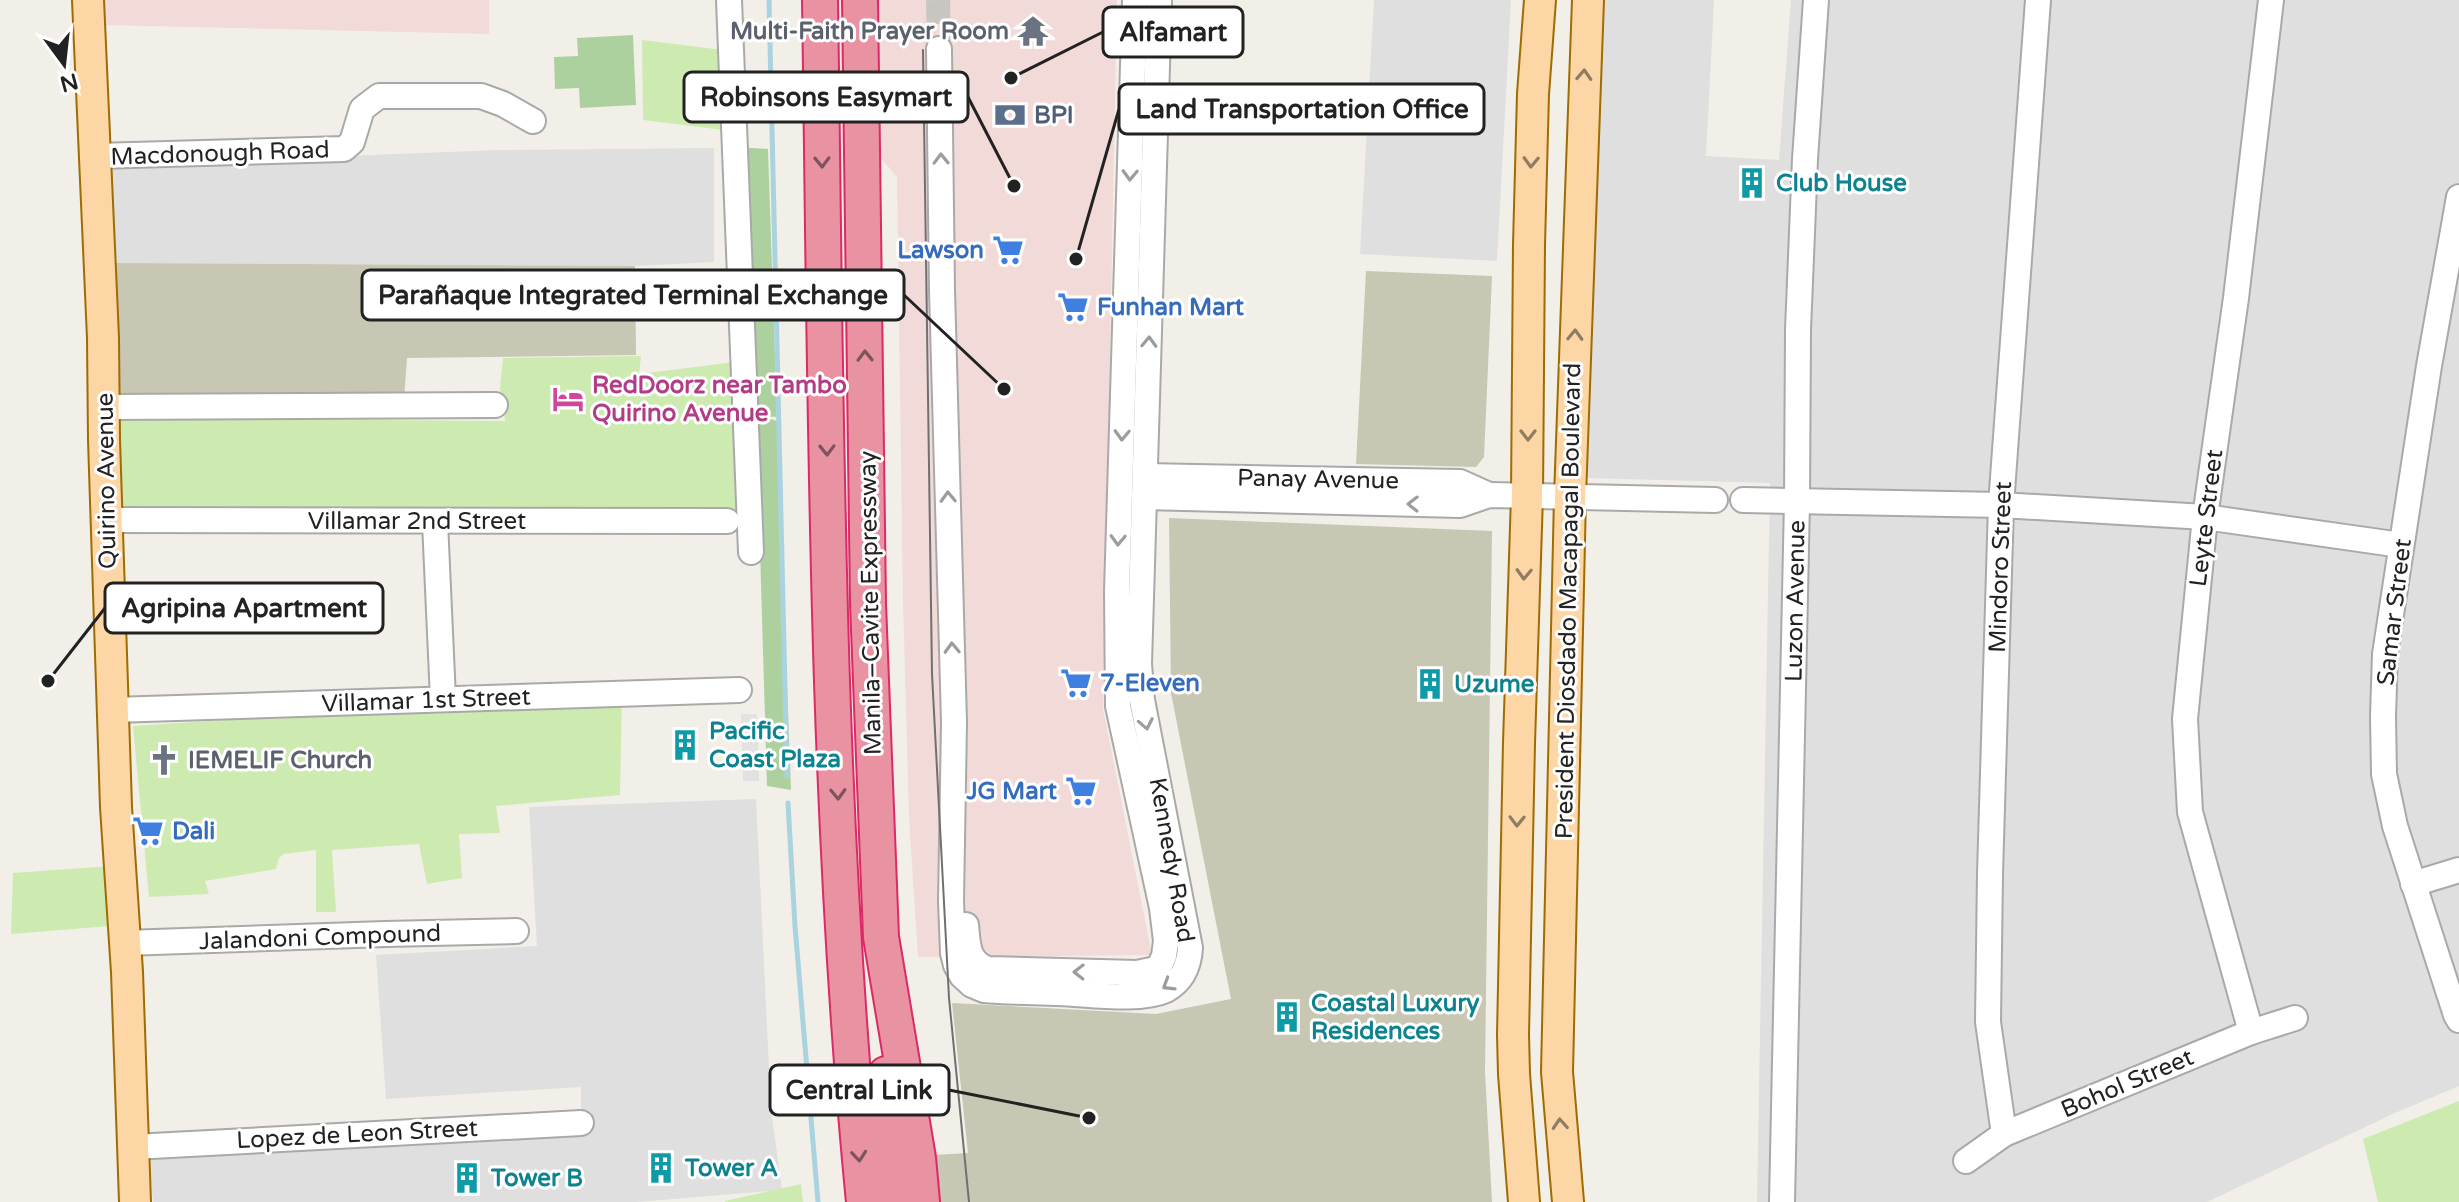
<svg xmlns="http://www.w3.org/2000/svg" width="2459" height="1202" font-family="'Varela Round',sans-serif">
	<rect width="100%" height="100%" fill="#f2efe9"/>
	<g fill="#e0dfdf">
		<path d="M 1374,0 L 1511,0 L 1497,261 L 1360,254 Z"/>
		<path d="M 1600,0 L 1714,0 L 1706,156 L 1779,160 L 1791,0 L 2459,0 L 2459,1086 L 2395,1113 L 2207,1202 L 1757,1202 L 1770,483 L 1586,478 L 1591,194 Z"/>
		<path d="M 714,148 L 714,262 L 635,266 L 112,263 L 108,165 L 498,150 Z"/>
		<path d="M 756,799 L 771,1109 L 782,1190 L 637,1202 L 153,1202 L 148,1148 L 581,1123 L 581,1087 L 386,1099 L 376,955 L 537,946 L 529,807 Z"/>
	</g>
	<g fill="#f2dad9">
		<path d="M 101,0 L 489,0 L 489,34 L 102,25 Z"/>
		<path d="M 879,0 L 1117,0 L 1103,709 L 1152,955 L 918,957 L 909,818 L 903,601 L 897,177 L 881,158 Z"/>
	</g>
	<g fill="#c7c7b4">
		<path d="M 112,263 L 635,266 L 636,355 L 407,358 L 404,400 L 116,400 Z"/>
		<path d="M 1366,271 L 1492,276 L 1484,457 L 1476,467 L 1356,464 Z"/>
		<path d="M 1169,518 L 1492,531 L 1485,1071 L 1492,1202 L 938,1202 L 934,1155 L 968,1153 L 952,1003 L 1156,1014 L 1231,999 L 1171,693 Z"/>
	</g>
	<g fill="#cdebb0">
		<path d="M 642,40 L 723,50 L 723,130 L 643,120 Z"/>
		<path d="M 641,356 L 639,374 L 735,362 L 737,511 L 120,512 L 116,418 L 505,421 L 500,388 L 503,358 Z"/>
		<path d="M 622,694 L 620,795 L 496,806 L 500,833 L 459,834 L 462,878 L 427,884 L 419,844 L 332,850 L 336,912 L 316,912 L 316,850 L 284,854 L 279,858 L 276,869 L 205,881 L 209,894 L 149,897 L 133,726 Z"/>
		<path d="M 111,866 L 110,926 L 11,934 L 13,873 Z"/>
		<path d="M 2459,1101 L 2459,1202 L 2378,1202 L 2363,1139 Z"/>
		<path d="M 801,1184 L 803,1202 L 725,1202 L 725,1201 Z"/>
	</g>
	<g fill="#add19e">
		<path d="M 633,35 L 636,105 L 580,108 L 579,88 L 555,89 L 554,57 L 578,56 L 577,38 Z"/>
		<path d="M 737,147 L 768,149 L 777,417 L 762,416 L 777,421 L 791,790 L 767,786 L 756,415 Z"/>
	</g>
	<path fill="#e2e2e2" d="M 741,714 L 757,714 L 759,781 L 743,781 Z"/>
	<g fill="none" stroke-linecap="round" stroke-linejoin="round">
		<g stroke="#aad3df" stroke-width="5">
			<path d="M 769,0 L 787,776"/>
			<path d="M 788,803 L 795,926 L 818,1202"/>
		</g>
		<path stroke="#c8c6c1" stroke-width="24" stroke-dasharray="24 12" stroke-linecap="butt" d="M 938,0 L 939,49"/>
		<defs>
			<g id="minor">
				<path d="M 729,0 L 751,552"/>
				<path d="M 939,49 L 942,290 L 954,722 L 951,901 L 953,953 L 956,965 L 962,976 L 972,985 L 984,990 C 1009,992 1034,992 1059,993 C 1089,994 1140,1002 1166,990 C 1182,981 1189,966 1190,948 L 1142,700 L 1139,664 L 1159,0"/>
				<path d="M 96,156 L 344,149 L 352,142 L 362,109 L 379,96 L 481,96 L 503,104 L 533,121"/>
				<path d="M 2459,197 L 2429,366 L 2385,654 L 2383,716 L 2384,774 L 2395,826 L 2456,1015 L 2459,1020"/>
				<path d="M 104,407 L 495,405"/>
				<path d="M 1145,476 L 1460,482 L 1489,495"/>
				<path d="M 1144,497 L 1460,505 L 1489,495 L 1715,500"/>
				<path d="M 1743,500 L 2001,505 L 2205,517 L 2401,545"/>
				<path d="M 107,520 L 727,521"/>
				<path d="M 435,522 L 443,699"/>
				<path d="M 113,710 L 739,690"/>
				<path d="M 2413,884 L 2459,870"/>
				<path d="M 966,925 C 968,944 967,962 988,969 L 1137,973 L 1156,969"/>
				<path d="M 125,943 L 385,934 L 516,931"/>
				<path d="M 1125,995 L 1160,965 L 1164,956 L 1166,941 L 1162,908 L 1118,706 L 1117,591 L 1135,0"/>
				<path d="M 2251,1032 L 2190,812 L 2185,719 L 2205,517 L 2236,298 L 2271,0"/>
				<path d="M 2004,1134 L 1988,1022 L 1990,874 L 2001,505 L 2038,0"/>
				<path d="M 133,1147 L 581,1123"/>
				<path d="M 1966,1161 L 2004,1134 L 2251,1032 L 2295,1018"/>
				<path d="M 1782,1202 L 1797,501 L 1798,330 L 1805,159 L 1816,0"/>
			</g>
			<g id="major">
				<path d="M 88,0 L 103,338 L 104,440 L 116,807 L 127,972 L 135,1202"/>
				<path d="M 1524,1202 L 1514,1074 L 1513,1035 L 1519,743 L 1527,496 L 1529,245 L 1533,94 L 1540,0"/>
				<path d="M 1568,1202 L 1557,1072 L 1570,497 L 1588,0"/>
			</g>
			<g id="highway">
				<path d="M 820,0 C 826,400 825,803 864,1202"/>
				<path d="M 860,0 L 868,604 L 881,937 L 918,1158 L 922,1202"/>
				<path d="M 886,1074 L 888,1142 L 895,1202"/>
			</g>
		</defs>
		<use href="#minor" stroke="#a9a9a9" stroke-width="28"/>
		<use href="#major" stroke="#a06b00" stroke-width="34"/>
		<use href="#highway" stroke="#dc2a67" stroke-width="38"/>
		<use href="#minor" stroke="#fff" stroke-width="24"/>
		<use href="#major" stroke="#fcd6a4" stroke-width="30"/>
		<use href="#highway" stroke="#e892a2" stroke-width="34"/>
		<path stroke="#707070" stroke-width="2" d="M 923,50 L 932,674 L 949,998 L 969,1202"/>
	</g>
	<defs><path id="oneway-chevron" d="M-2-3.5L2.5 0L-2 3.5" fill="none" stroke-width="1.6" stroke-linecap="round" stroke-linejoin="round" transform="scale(2)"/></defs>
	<g stroke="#8f7c63">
		<use href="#oneway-chevron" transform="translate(1584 75) rotate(-87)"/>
		<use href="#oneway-chevron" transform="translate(1531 162) rotate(92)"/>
		<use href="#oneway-chevron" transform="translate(1575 335) rotate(-88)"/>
		<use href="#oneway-chevron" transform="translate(1528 435) rotate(90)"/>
		<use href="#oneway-chevron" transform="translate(1524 574) rotate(92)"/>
		<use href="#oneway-chevron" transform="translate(1517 821) rotate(91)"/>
		<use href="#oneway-chevron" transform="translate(1560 1124) rotate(-94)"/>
	</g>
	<g stroke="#9c9c9c">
		<use href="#oneway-chevron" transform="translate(941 159) rotate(-91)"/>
		<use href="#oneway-chevron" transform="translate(1130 175) rotate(92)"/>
		<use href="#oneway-chevron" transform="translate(1149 342) rotate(-88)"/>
		<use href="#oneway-chevron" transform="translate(1122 435) rotate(92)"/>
		<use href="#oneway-chevron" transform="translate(948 497) rotate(-92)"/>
		<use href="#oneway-chevron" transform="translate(1413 504) rotate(-179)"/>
		<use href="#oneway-chevron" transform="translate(1118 540) rotate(92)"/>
		<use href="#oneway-chevron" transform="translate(952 648) rotate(-92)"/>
		<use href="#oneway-chevron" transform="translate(1146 724) rotate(79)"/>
		<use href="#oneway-chevron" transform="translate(1079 972) rotate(-179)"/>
		<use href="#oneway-chevron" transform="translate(1168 985) rotate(148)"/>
	</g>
	<g stroke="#7b545c">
		<use href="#oneway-chevron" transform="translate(822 162) rotate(89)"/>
		<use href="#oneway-chevron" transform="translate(865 356) rotate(-91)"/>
		<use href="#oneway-chevron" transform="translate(827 450) rotate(89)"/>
		<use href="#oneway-chevron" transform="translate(838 794) rotate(88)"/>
		<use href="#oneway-chevron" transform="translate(859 1156) rotate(85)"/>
	</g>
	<defs>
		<symbol id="temple-bare" viewBox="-9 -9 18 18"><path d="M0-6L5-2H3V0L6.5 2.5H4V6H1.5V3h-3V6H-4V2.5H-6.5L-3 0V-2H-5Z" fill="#6b7280" stroke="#fff" stroke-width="2.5" paint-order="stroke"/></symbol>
		<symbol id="bank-bare" viewBox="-9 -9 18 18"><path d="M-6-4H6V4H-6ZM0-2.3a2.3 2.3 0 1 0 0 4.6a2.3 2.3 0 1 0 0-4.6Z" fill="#5c6f8a" stroke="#fff" stroke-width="2.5" paint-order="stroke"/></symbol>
		<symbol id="building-bare" viewBox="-9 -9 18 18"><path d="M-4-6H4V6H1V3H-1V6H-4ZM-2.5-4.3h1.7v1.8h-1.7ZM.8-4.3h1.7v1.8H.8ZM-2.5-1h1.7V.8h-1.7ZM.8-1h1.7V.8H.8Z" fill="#0f9aa8" stroke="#fff" stroke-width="2.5" paint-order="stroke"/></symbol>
		<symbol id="supermarket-bare" viewBox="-9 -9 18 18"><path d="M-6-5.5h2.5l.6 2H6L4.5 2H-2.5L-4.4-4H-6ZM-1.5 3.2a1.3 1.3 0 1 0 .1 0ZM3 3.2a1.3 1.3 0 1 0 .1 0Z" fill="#3f7fe0" stroke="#fff" stroke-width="2.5" paint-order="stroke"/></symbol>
		<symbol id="hotel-bare" viewBox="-9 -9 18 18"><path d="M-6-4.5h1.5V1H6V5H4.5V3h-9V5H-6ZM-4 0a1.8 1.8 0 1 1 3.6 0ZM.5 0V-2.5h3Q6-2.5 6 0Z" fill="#d1479c" stroke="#fff" stroke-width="2.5" paint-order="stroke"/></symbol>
		<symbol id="church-bare" viewBox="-9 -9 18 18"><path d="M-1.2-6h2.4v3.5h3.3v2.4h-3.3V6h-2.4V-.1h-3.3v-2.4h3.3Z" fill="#6b7280" stroke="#fff" stroke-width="2.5" paint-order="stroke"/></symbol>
	</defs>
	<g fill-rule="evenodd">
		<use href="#temple-bare" x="1011" y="9" width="44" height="44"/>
		<use href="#bank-bare" x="988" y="93" width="44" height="44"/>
		<use href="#building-bare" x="1730" y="161" width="44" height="44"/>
		<use href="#supermarket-bare" x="986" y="228" width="44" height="44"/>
		<use href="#supermarket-bare" x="1051" y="285" width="44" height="44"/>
		<use href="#hotel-bare" x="546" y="377" width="44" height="44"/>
		<use href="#supermarket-bare" x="1054" y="661" width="44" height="44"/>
		<use href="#building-bare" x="1408" y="662" width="44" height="44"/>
		<use href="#building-bare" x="663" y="723" width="44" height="44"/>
		<use href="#church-bare" x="142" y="738" width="44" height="44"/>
		<use href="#supermarket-bare" x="1059" y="769" width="44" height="44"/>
		<use href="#supermarket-bare" x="126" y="809" width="44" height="44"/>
		<use href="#building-bare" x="1265" y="995" width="44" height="44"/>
		<use href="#building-bare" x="639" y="1146" width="44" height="44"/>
		<use href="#building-bare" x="445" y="1156" width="44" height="44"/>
	</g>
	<g text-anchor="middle" stroke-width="6" stroke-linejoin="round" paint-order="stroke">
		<g font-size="24" font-weight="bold" fill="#5b616d" stroke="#fff" text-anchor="end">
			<text x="1009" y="39">Multi-Faith Prayer Room</text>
			<text x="188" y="768" text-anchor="start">IEMELIF Church</text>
		</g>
		<g font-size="24" font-weight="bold" fill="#4e5e75" stroke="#fff" text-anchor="start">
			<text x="1034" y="123">BPI</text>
		</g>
		<g font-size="24" fill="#222" stroke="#fff">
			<text transform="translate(220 153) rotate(-2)" y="8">Macdonough Road</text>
			<text transform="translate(1318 479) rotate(1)" y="8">Panay Avenue</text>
			<text transform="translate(106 481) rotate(-91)" y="8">Quirino Avenue</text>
			<text transform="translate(2206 518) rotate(-83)" y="8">Leyte Street</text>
			<text x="417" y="529">Villamar 2nd Street</text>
			<text transform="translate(2000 567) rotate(-88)" y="8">Mindoro Street</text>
			<text transform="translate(1568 601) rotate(-89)" y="8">President Diosdado Macapagal Boulevard</text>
			<text transform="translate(1795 601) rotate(-89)" y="8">Luzon Avenue</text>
			<text transform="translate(870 603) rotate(-91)" y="8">Manila–Cavite Expressway</text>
			<text transform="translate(2394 612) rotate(-83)" y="8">Samar Street</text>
			<text transform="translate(426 700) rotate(-2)" y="8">Villamar 1st Street</text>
			<text transform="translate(1172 860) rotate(80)" y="8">Kennedy Road</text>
			<text transform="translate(320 937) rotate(-2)" y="8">Jalandoni Compound</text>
			<text transform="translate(2127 1083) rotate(-23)" y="8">Bohol Street</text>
			<text transform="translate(357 1134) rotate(-3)" y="8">Lopez de Leon Street</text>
		</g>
		<g font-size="24" font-weight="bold" fill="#0d838f" stroke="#fff" text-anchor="start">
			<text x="1776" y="191">Club House</text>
			<text x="1454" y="692">Uzume</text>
			<text x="709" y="739">Pacific<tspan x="709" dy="28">Coast Plaza</tspan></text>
			<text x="1311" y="1011">Coastal Luxury<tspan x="1311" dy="28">Residences</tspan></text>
			<text x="685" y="1176">Tower A</text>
			<text x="491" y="1186">Tower B</text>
		</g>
		<g font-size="24" font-weight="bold" fill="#366cbe" stroke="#fff" text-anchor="start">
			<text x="984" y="258" text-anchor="end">Lawson</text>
			<text x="1097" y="315">Funhan Mart</text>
			<text x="1100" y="691">7-Eleven</text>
			<text x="1057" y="799" text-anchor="end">JG Mart</text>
			<text x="172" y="839">Dali</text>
		</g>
		<g font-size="24" font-weight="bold" fill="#b23c85" stroke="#fff" text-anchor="start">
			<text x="592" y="393">RedDoorz near Tambo<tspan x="592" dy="28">Quirino Avenue</tspan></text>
		</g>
	</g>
	<path fill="none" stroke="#222" stroke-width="3" d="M1011 78L1103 32M1014 186L968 97M1076 259L1119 109M1004 389L904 295M48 681L105 608M1089 1118L949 1090"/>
	<g fill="#222" stroke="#fff" stroke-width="3">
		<circle cx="1011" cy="78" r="8"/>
		<circle cx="1014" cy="186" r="8"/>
		<circle cx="1076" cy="259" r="8"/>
		<circle cx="1004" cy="389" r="8"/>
		<circle cx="48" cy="681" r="8"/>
		<circle cx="1089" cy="1118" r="8"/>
	</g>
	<g fill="#fff" stroke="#222" stroke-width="3">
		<rect x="1103" y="7" width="140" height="50" rx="8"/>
		<rect x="684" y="72" width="284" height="50" rx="8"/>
		<rect x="1119" y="84" width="365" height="50" rx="8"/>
		<rect x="362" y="270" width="542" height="50" rx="8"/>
		<rect x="105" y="583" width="278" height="50" rx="8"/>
		<rect x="770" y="1065" width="179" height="50" rx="8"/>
	</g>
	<g font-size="26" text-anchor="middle" font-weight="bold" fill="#222">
		<text x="1173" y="41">Alfamart</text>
		<text x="826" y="106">Robinsons Easymart</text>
		<text x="1302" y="118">Land Transportation Office</text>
		<text x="633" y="304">Parañaque Integrated Terminal Exchange</text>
		<text x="244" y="617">Agripina Apartment</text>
		<text x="859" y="1099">Central Link</text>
	</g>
	<g transform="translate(64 64) rotate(165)" stroke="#ffffff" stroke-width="6" paint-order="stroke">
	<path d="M0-6L14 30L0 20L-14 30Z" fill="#222222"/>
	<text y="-12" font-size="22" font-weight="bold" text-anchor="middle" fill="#222222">N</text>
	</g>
</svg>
